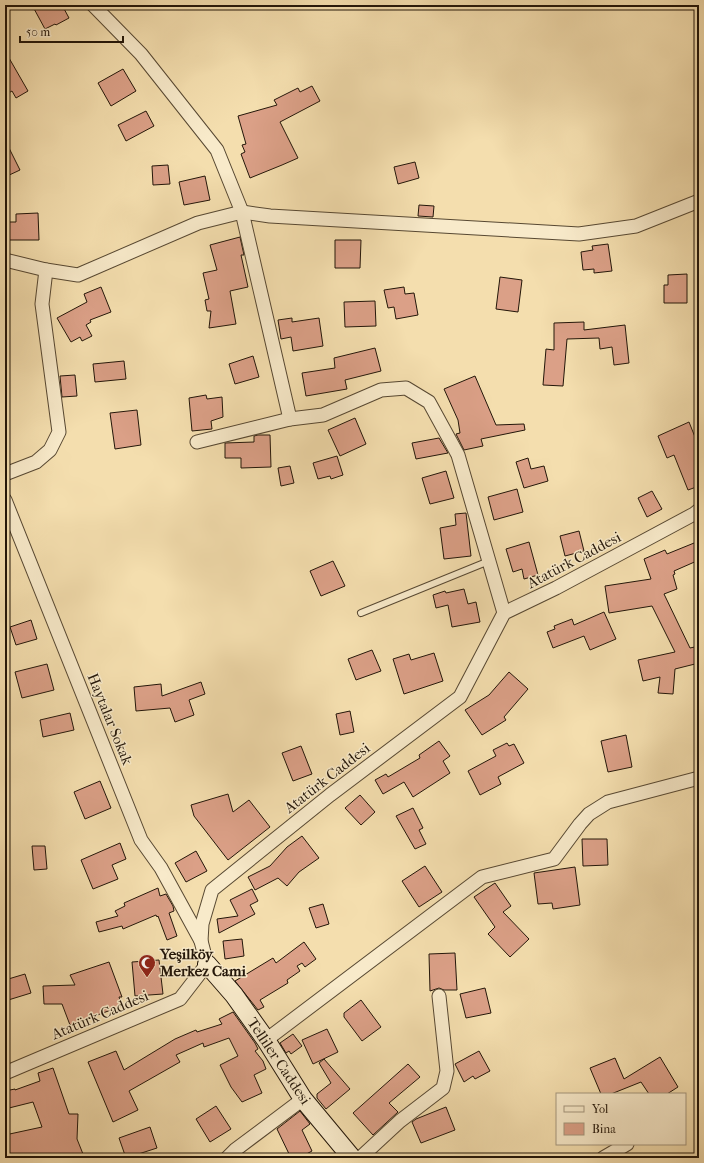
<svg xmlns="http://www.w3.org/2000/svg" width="704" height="1163" font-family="'IM FELL French Canon',serif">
	<rect width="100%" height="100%" fill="#f4deae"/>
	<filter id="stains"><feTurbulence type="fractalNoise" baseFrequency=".005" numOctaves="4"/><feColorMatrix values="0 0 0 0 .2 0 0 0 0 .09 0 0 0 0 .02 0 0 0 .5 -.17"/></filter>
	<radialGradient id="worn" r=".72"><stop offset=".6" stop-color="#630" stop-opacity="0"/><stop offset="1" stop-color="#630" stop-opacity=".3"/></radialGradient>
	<g fill="#dba087" stroke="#231609">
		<path d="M 32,5 L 62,5 L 69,18 L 56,25 L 55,24 L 45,29 Z"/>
		<path d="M 5,51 L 28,91 L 16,98 L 12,91 L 5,95 Z"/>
		<path d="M 123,69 L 136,91 L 111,106 L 98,83 Z"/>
		<path d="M 312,86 L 320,101 L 280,122 L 298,158 L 282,165 L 250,178 L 241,154 L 245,152 L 242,145 L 246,144 L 238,116 L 277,105 L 274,100 L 298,88 L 300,92 Z"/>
		<path d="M 146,111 L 154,126 L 126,141 L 118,125 Z"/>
		<path d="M 5,140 L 20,170 L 5,177 Z"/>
		<path d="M 415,162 L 419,178 L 398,184 L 394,167 Z"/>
		<path d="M 168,165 L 170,184 L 153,185 L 152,166 Z"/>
		<path d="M 205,176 L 210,200 L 184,205 L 179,182 Z"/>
		<path d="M 419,205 L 434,206 L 433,217 L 418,216 Z"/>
		<path d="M 38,213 L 39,240 L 8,240 L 7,222 L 16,222 L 16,214 Z"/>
		<path d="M 240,237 L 244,255 L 241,255 L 248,287 L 230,291 L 236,324 L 209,328 L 211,311 L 207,311 L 205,300 L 209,299 L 203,273 L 217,270 L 210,245 Z"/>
		<path d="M 335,240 L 361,240 L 360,268 L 335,268 Z"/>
		<path d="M 608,244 L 612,271 L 594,273 L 594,269 L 583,270 L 581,252 L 593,250 L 592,246 Z"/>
		<path d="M 687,274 L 687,303 L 664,303 L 664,285 L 668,285 L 668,275 Z"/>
		<path d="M 500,277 L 522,280 L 518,312 L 496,309 Z"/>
		<path d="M 101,287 L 111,312 L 90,320 L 91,322 L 86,325 L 92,336 L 82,341 L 80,337 L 71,342 L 57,318 L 87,302 L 84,294 Z"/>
		<path d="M 404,287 L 405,294 L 414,293 L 418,315 L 396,319 L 394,307 L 388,308 L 384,290 Z"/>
		<path d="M 375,301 L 376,326 L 345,327 L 344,302 Z"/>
		<path d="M 292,318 L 292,322 L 319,318 L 323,346 L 293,351 L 291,337 L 281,339 L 278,320 Z"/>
		<path d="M 584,322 L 584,330 L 625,325 L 629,363 L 614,365 L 612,347 L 600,349 L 599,338 L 567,339 L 563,386 L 543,385 L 546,349 L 554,350 L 554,323 Z"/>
		<path d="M 375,348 L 381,371 L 345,380 L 347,389 L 306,396 L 302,373 L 335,368 L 334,358 Z"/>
		<path d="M 253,356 L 259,377 L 235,384 L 229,364 Z"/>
		<path d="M 124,361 L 126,379 L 95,382 L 93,364 Z"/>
		<path d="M 75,375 L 77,396 L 62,397 L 60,376 Z"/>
		<path d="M 475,376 L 496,425 L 524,424 L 525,430 L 481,439 L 483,446 L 464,450 L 456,434 L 460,433 L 458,420 L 444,389 Z"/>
		<path d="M 206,395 L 207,399 L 222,397 L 223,417 L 211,421 L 212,429 L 192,431 L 189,398 Z"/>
		<path d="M 137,410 L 141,445 L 115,449 L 110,413 Z"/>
		<path d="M 355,418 L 366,444 L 340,456 L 328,430 Z"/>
		<path d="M 689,422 L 699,447 L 699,486 L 688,490 L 674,455 L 667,458 L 658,436 Z"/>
		<path d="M 258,435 L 270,435 L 271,467 L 241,468 L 241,458 L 225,458 L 225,443 L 254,442 L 254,436 Z"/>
		<path d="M 439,438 L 448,453 L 416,459 L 412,443 Z"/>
		<path d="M 337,456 L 343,475 L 331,479 L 330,476 L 318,479 L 313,463 Z"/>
		<path d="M 528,458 L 531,469 L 544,466 L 548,481 L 524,488 L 516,462 Z"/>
		<path d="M 290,466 L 294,483 L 281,486 L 278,468 Z"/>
		<path d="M 446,471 L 454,498 L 430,504 L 422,478 Z"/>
		<path d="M 517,489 L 523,512 L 494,520 L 488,497 Z"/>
		<path d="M 652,491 L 662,509 L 647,517 L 638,498 Z"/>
		<path d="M 466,513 L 471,556 L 444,559 L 440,528 L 456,525 L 455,514 Z"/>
		<path d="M 579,531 L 584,551 L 565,556 L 560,536 Z"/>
		<path d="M 699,541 L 699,560 L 674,571 L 675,574 L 673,575 L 677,589 L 664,594 L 690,648 L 699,646 L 699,663 L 675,669 L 673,694 L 658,693 L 660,677 L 643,681 L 638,660 L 675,652 L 652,606 L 609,613 L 605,586 L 651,579 L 644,559 L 665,550 L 667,554 Z"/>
		<path d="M 529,542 L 538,575 L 524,579 L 522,569 L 513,572 L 506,549 Z"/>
		<path d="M 333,561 L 345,586 L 321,596 L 310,571 Z"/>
		<path d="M 464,589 L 468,604 L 476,602 L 480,622 L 452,627 L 448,605 L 436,608 L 433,595 L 445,591 L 446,593 Z"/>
		<path d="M 604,612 L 616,639 L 590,650 L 584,636 L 553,648 L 547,632 L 555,629 L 554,626 L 572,619 L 574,625 Z"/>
		<path d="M 31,620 L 37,639 L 16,645 L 10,627 Z"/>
		<path d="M 372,650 L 381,671 L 356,680 L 348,659 Z"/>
		<path d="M 434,653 L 443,681 L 404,694 L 393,659 L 409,654 L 411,660 Z"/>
		<path d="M 47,664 L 54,690 L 22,698 L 15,672 Z"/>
		<path d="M 509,672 L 528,689 L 504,717 L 506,720 L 482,735 L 465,710 L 489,695 Z"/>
		<path d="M 201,682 L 205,694 L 189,700 L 194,715 L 175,722 L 170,708 L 136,711 L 134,687 L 161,684 L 162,696 Z"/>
		<path d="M 350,711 L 354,732 L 340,735 L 336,714 Z"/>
		<path d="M 70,713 L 74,730 L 43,737 L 40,720 Z"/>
		<path d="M 626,735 L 632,767 L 608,772 L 601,741 Z"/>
		<path d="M 439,741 L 450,756 L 443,761 L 450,773 L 413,797 L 404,782 L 383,794 L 375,780 L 386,774 L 388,777 L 420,758 L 419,755 Z"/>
		<path d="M 507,743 L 509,746 L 514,744 L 524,763 L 498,777 L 501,784 L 480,795 L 468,771 L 496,756 L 493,750 Z"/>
		<path d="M 301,746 L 312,774 L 293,781 L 282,753 Z"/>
		<path d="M 100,781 L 111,808 L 85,819 L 74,792 Z"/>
		<path d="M 228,794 L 233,812 L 249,800 L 270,827 L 228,860 L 194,816 L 191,805 Z"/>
		<path d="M 360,795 L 375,812 L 361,825 L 345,808 Z"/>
		<path d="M 413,808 L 423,828 L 419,830 L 426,844 L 415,849 L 396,816 Z"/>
		<path d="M 302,836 L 319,858 L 299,872 L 287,886 L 278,878 L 255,890 L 248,877 L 270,866 L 287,847 Z"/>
		<path d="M 582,839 L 607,839 L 608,865 L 583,866 Z"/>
		<path d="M 120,843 L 126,859 L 112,865 L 118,879 L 93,889 L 81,860 Z"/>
		<path d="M 32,846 L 45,846 L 47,869 L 34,870 Z"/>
		<path d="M 196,851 L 207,871 L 186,882 L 175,863 Z"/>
		<path d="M 425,866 L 442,892 L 419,907 L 402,881 Z"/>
		<path d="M 575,867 L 580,905 L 553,909 L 552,903 L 538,904 L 534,873 Z"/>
		<path d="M 495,883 L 511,906 L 503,912 L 529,939 L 510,957 L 488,934 L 495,927 L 474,897 Z"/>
		<path d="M 158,888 L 160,896 L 166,894 L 173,906 L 174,911 L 169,913 L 177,936 L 167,940 L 158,916 L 157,917 L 156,915 L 123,929 L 122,926 L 99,932 L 96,922 L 118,916 L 115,911 L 125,906 L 124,903 Z"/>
		<path d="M 252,889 L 258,901 L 250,905 L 255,914 L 219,933 L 217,919 L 238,916 L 230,900 Z"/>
		<path d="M 323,904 L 329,924 L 316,928 L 309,908 Z"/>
		<path d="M 242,939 L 244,956 L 225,959 L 223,941 Z"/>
		<path d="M 304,942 L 316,959 L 305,967 L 302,963 L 297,966 L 300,971 L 287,980 L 288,983 L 260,1000 L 264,1007 L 258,1010 L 235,981 L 273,958 L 276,963 Z"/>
		<path d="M 455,953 L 457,990 L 444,990 L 439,988 L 430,991 L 429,954 Z"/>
		<path d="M 159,960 L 163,994 L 135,996 L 132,962 Z"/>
		<path d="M 109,962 L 122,997 L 119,997 L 122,1006 L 70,1025 L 62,1004 L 44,1004 L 43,986 L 75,985 L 70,975 Z"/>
		<path d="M 25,974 L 31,993 L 5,1001 L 5,980 Z"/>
		<path d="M 485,988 L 491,1013 L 466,1018 L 460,994 Z"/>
		<path d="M 361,1000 L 381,1027 L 362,1041 L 344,1017 L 344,1013 Z"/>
		<path d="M 233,1012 L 255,1043 L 258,1049 L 255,1051 L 263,1061 L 266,1069 L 254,1075 L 262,1093 L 242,1102 L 231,1087 L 220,1065 L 238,1056 L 229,1038 L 204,1047 L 203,1043 L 176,1055 L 180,1062 L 129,1091 L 138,1110 L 113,1122 L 88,1062 L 116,1051 L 124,1070 L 175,1039 L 196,1030 L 197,1032 L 222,1024 L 219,1019 Z"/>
		<path d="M 327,1029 L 338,1052 L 313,1064 L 302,1040 Z"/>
		<path d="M 293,1034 L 302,1046 L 291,1054 L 289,1051 L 286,1053 L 280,1043 Z"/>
		<path d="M 479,1051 L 490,1071 L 475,1079 L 473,1076 L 464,1082 L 455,1064 Z"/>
		<path d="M 660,1057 L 678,1087 L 667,1094 L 649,1094 L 641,1082 L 611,1094 L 601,1094 L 590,1068 L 615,1058 L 624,1079 Z"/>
		<path d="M 324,1059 L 350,1089 L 326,1109 L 317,1098 L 317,1094 L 331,1083 L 319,1063 Z"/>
		<path d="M 408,1064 L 420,1077 L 389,1103 L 398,1112 L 373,1135 L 353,1113 Z"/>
		<path d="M 53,1068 L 69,1114 L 78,1114 L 77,1139 L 83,1154 L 62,1154 L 64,1158 L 5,1158 L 5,1135 L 42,1127 L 33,1102 L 5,1109 L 5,1091 L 15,1089 L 15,1090 L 40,1081 L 38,1073 Z"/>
		<path d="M 216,1106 L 231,1129 L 210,1142 L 196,1119 Z"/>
		<path d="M 446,1107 L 455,1130 L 421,1143 L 412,1122 L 416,1119 Z"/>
		<path d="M 300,1111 L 310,1124 L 302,1130 L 312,1151 L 299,1158 L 291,1158 L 277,1129 Z"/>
		<path d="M 150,1127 L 157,1148 L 126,1158 L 119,1138 Z"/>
	</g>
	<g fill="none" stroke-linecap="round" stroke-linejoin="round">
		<defs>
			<path id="lane" d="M 361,613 L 489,561"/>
			<g id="street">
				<path d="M 93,5 L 141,54 L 217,150 L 242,212 L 290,419 L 323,415 L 381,390 L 406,388 L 429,402 L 458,455 L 504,613"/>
				<path d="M 5,260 L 46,270 L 78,275 L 198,223 L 242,212 L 270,216 L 579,234 L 636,226 L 699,201"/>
				<path d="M 197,442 L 290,419"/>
				<path d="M 5,474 L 36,462 L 50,450 L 59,432 L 42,304 L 46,270"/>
				<path d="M 5,500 L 141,840 L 161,868 L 201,941"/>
				<path d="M 266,1040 L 482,877 L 554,859 L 580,824 L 589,814 L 608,802 L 699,778"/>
				<path d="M 5,1073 L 180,999 L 207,964 L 201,941 L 202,924 L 212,890 L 330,795 L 460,697 L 504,613 L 556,588 L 694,514 L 699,510"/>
				<path d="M 227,1158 L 235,1150 L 303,1099"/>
				<path d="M 360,1158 L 400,1121 L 443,1088 L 447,1071 L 439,996"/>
				<path d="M 603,1158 L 627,1144"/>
			</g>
			<path id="secondary" d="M 207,964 L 234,995 L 266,1040 L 303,1099 L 352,1158"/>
		</defs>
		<use href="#lane" stroke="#574832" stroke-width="8"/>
		<use href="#street" stroke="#574832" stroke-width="15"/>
		<use href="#secondary" stroke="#231609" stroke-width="20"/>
		<use href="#lane" stroke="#f8eaca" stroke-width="6"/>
		<use href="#street" stroke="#f8eaca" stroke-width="13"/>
		<use href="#secondary" stroke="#f8eaca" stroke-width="18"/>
	</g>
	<defs>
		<symbol id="mosque-pin" viewBox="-11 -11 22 30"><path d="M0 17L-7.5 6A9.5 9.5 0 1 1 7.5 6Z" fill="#8f2418" stroke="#f8eaca"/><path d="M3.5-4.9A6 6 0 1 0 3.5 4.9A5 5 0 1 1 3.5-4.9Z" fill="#fff"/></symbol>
	</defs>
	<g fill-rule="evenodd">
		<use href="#mosque-pin" x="137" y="953" width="20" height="27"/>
	</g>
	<g text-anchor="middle" stroke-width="3" stroke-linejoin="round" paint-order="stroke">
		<g font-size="15" fill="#231609" stroke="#f8eaca">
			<text transform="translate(574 560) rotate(-28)" y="5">Atatürk Caddesi</text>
			<text transform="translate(110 719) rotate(68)" y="5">Haytalar Sokak</text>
			<text transform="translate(327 778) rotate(-38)" y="5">Atatürk Caddesi</text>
			<text transform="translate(100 1015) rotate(-23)" y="5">Atatürk Caddesi</text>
			<text transform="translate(279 1061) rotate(56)" y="5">Telliler Caddesi</text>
		</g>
		<g font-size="15" font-weight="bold" fill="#231609" stroke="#f8eaca" text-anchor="start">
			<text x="160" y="959">Yeşilköy<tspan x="160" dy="17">Merkez Cami</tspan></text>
		</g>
	</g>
	<rect width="704" height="1163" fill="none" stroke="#f4deae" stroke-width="20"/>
	<rect x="6" y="6" width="692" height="1151" fill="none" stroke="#231609" stroke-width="2"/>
	<rect x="10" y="10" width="684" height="1143" fill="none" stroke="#231609"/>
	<rect x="556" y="1093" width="130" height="52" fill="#f8eaca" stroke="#a3957d"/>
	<rect x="564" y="1106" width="20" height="6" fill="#f8eaca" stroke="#a3957d"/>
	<text x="592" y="1113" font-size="12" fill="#231609">Yol</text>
	<rect x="564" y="1123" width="20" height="12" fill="#dba087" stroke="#a3957d"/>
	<text x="592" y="1133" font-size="12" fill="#231609">Bina</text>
	<path d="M20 36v6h103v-6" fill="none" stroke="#231609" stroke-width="2"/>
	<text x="26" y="36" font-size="12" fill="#231609" stroke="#f8eaca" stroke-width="3" paint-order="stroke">50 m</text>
	<rect width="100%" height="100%" filter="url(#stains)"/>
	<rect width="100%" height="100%" fill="url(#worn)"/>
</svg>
